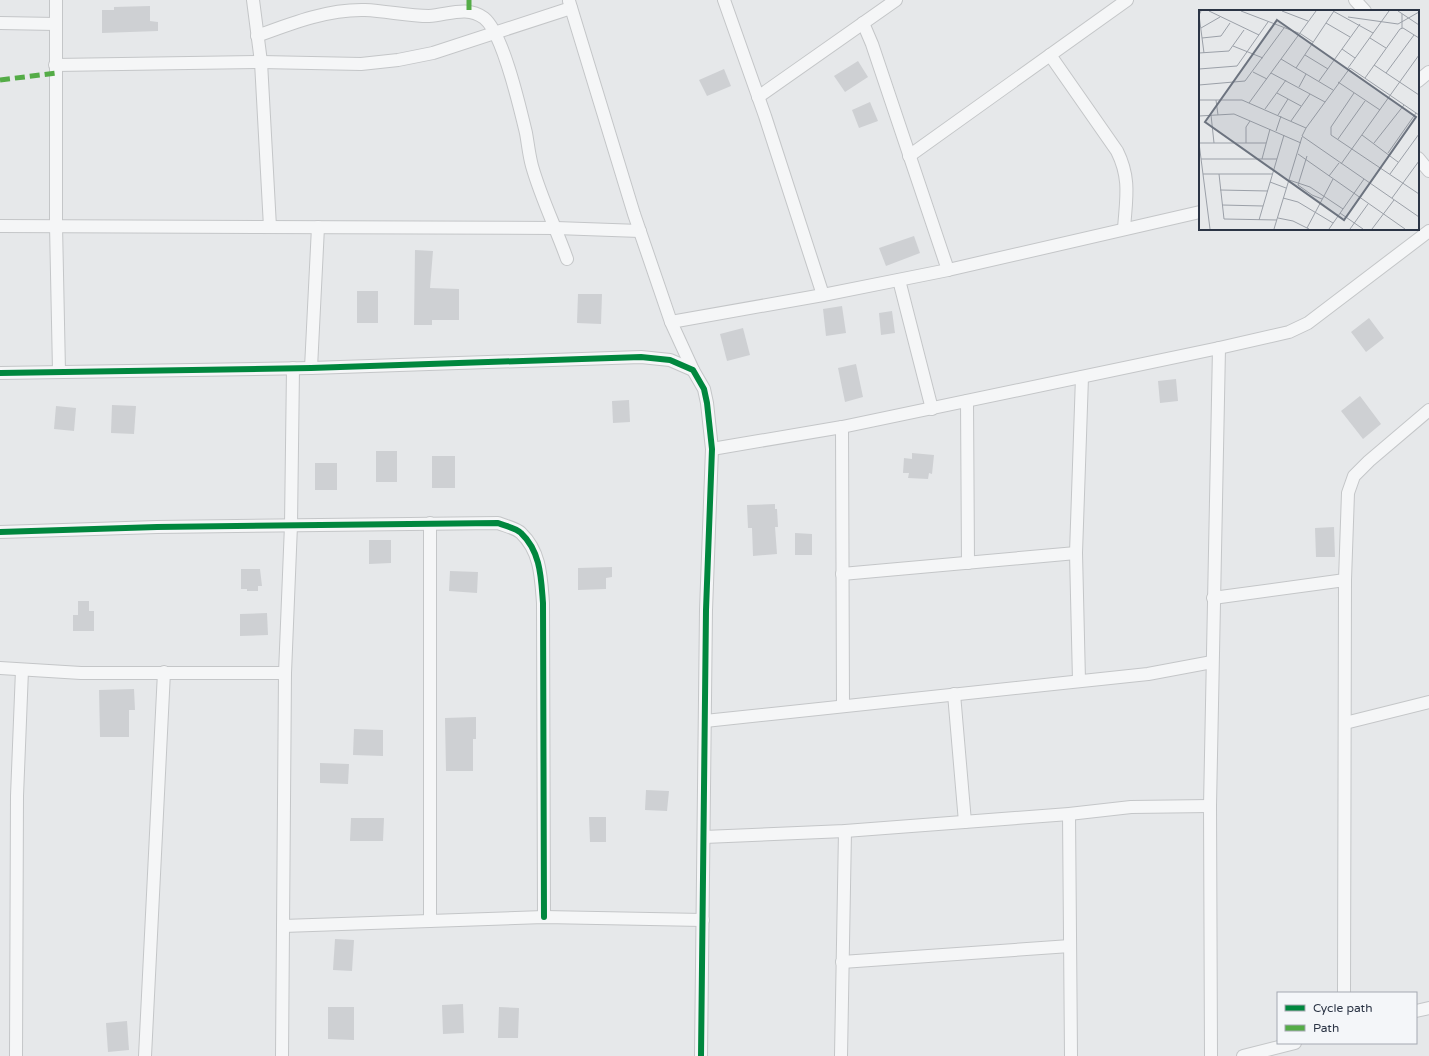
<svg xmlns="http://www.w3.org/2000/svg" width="1429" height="1056" font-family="'Varela Round',sans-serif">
	<rect width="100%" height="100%" fill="#e6e8ea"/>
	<g fill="#ced0d3">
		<path d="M 150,6 L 150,21 L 158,22 L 158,31 L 102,33 L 102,10 L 114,10 L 114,7 Z"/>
		<path d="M 858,61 L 868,77 L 845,92 L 834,76 Z"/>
		<path d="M 724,69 L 731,86 L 707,96 L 699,80 Z"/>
		<path d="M 870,102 L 878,121 L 859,128 L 852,110 Z"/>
		<path d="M 914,236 L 920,253 L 886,266 L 879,248 Z"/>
		<path d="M 415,250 L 433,251 L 430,288 L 459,289 L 459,320 L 432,320 L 432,325 L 414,325 Z"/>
		<rect x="357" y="291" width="21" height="32"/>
		<path d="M 578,294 L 602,294 L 601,324 L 577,323 Z"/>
		<path d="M 842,306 L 846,333 L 826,336 L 823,309 Z"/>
		<path d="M 892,311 L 895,333 L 881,335 L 879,313 Z"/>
		<path d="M 1369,318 L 1384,338 L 1366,352 L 1351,332 Z"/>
		<path d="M 743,328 L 750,355 L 727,361 L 720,334 Z"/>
		<path d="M 856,364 L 863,397 L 845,402 L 838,368 Z"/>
		<path d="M 1176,379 L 1178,401 L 1160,403 L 1158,381 Z"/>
		<path d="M 1360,396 L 1381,424 L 1363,439 L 1341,411 Z"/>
		<path d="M 629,400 L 630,422 L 613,423 L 612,401 Z"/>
		<path d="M 112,405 L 136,406 L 134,434 L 111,433 Z"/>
		<path d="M 56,406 L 76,408 L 74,431 L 54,429 Z"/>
		<rect x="376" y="451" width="21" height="31"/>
		<path d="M 912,453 L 934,455 L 932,474 L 929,473 L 928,479 L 908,478 L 909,473 L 903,473 L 904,458 L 912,459 Z"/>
		<rect x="432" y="456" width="23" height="32"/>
		<rect x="315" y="463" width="22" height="27"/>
		<path d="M 775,504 L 775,509 L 777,509 L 778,527 L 775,527 L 777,554 L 753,556 L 752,528 L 748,528 L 747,505 Z"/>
		<path d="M 1334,527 L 1335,557 L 1316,557 L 1315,528 Z"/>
		<path d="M 795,533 L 812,534 L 812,555 L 795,555 Z"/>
		<path d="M 369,540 L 391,540 L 391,563 L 369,564 Z"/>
		<path d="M 612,567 L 612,577 L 606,578 L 606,589 L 578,590 L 578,568 Z"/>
		<path d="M 241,569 L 260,569 L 262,586 L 258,586 L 258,591 L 247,591 L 247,589 L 241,589 Z"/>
		<path d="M 450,571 L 478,572 L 477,593 L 449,591 Z"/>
		<path d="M 78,601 L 89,601 L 89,611 L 94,611 L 94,631 L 73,631 L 73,615 L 78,615 Z"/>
		<path d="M 267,613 L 268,635 L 240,636 L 240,614 Z"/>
		<path d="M 134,689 L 135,710 L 129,710 L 129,737 L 100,737 L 99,690 Z"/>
		<path d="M 476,717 L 476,739 L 473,739 L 473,771 L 446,771 L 445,718 Z"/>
		<path d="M 354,729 L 383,730 L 383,756 L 353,755 Z"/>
		<path d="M 320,763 L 349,764 L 348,784 L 320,783 Z"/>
		<path d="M 646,790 L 669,791 L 667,811 L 645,810 Z"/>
		<path d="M 589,817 L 606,817 L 606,842 L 590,842 Z"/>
		<path d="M 351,818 L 384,818 L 383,841 L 350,841 Z"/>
		<path d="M 335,939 L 354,940 L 352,971 L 333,970 Z"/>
		<path d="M 463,1004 L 464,1033 L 443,1034 L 442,1005 Z"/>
		<path d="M 328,1007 L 354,1007 L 354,1040 L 328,1039 Z"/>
		<path d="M 499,1007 L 519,1008 L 518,1038 L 498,1038 Z"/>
		<path d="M 127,1021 L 129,1050 L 108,1052 L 106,1023 Z"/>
	</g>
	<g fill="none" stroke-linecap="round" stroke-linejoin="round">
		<defs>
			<g id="minor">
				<path d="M 56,0 L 56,225 L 59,371"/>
				<path d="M 253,0 L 261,62 L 270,227"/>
				<path d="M 724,0 L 765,116 L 823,295"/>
				<path d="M 1355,0 L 1365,11"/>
				<path d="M 569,1 L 634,214 L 671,322 L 693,370"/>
				<path d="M 0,23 L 56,24"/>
				<path d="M 863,23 L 872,44 L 948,270"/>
				<path d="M 257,36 C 292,23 328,9 365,10 C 387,11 408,16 429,16 C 448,15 467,5 484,18 C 503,33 520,108 526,133 C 528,144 529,155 532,166 C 541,198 556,228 567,259"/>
				<path d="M 1050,55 L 1117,151 C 1131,179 1126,199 1124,229"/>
				<path d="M 55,65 L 261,62 L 361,64 L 398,60 L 433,53 L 571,8"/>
				<path d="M 1418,81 L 1429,72"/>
				<path d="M 758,97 L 896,0"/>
				<path d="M 909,156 L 1127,0"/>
				<path d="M 1418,158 L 1429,171"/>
				<path d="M 0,226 L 556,228 L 640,231"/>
				<path d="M 899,280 L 932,409"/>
				<path d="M 671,322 L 823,295 L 948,270 L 1200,212"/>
				<path d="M 311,368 L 318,227"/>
				<path d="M 0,373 L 311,368 L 641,357 L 670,360 L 693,370 L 704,389 L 707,403 L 712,449 L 706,610 L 701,1056"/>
				<path d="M 967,401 L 968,563"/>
				<path d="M 842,427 L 843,706"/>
				<path d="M 712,449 L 842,427 L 1219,348 L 1289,332 L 1308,323 L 1429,231"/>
				<path d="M 430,523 L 430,921"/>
				<path d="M 0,532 L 157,527 L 498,523 C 505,526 516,528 521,533 C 541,552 541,578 543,603 L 544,917"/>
				<path d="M 842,574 L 1076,553"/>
				<path d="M 1213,598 L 1345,580"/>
				<path d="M 0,668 L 81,673 L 285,673"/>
				<path d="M 1079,681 L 1076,553 L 1082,377"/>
				<path d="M 954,694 L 965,822"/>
				<path d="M 705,721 L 1148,674 L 1212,662"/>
				<path d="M 1345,723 L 1429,702"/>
				<path d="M 1069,814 L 1071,1056"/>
				<path d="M 704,837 L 845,831 L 1069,814 L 1131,807 L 1210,806"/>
				<path d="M 283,926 L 544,917 L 703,920"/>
				<path d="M 842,962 L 1070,946"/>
				<path d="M 1344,993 L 1345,580 L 1348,493 L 1354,476 L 1369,461 L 1429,410"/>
				<path d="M 1416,1011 L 1429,1008"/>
				<path d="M 16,1056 L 17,796 L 22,670"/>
				<path d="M 145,1056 L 164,672"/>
				<path d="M 282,1056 L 285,673 L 291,525 L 293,368"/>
				<path d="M 841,1056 L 845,831"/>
				<path d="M 1211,1056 L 1210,806 L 1219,348"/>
				<path d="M 1243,1056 L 1295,1043"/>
			</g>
		</defs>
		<use href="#minor" stroke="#c4c6c8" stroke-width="14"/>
		<use href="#minor" stroke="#f5f6f7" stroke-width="12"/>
		<g stroke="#54ac47" stroke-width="5" stroke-dasharray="10 5" stroke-linecap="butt">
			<path d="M 469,0 L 469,10"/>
			<path d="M 0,80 L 56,73"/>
		</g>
		<defs>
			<g id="cycleway">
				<path d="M 0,373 L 311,368 L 641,357 L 670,360 L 693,370 L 704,389 L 707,403 L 712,449 L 706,610 L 701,1056"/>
				<path d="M 0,532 L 157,527 L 498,523 C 505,526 516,528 521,533 C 541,552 541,578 543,603 L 544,917"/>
			</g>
		</defs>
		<use href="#cycleway" stroke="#f4f6f9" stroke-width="8"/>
		<use href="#cycleway" stroke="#00873e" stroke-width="6"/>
	</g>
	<g transform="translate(1199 10)">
		<rect width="220" height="220" fill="#e6e8ea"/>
		<path fill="none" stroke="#9ba0a8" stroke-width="1" d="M 2,1 L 0,5 L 5,43M 10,1 L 60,25M 42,1 L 102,24 L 114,32M 83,1 L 109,11M 134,1 L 174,23M 199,1 L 220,15M 149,7 L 199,14 L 220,2M 127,13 L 151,27M 2,18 L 21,7M 203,18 L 203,4M 3,28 L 22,26 L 31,13M 171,28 L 187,38M 34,36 L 64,48M 143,39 L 156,48M 0,43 L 30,41 L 45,20M 106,45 L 129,59M 82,49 L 134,80M 175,55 L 220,85M 97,58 L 135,1M 149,58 L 190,1M 0,59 L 38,56 L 69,12M 54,62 L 68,69M 72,63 L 126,92M 187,63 L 215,25M 166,68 L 201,19 L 204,18 L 220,28M 120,71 L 161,14M 139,72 L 181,100M 0,75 L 46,71 L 85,18M 100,77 L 107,64M 78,83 L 102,96M 155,83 L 132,117 L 132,125 L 220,184M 0,90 L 43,90 L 107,118M 17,90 L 19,105M 50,93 L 117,1M 66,99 L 87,70M 12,105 L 15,133M 79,105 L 89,89M 220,105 L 151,58 L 107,118 L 103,126 L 220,207M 0,106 L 35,104 L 102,133M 92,111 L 111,84M 77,121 L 82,106M 163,125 L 199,152M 139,129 L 166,91M 0,133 L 11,219M 1,133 L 67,133M 47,133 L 47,117 L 51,111M 175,133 L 205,95M 189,143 L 217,103M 99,144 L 206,219M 108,146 L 99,175 L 113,185 L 123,189M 2,149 L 78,149M 63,149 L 71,119M 142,154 L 220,45M 4,164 L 74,164M 20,164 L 25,209 L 78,210M 191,164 L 220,124M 130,166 L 140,153M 90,170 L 111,177 L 144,199M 71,172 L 87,178M 21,180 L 69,181M 84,188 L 99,192 L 134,213M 193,188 L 220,151M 23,195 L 64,196M 141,203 L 164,219M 79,208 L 94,211 L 110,219M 60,210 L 85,125M 108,218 L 134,169M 75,219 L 103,127M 130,219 L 165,169M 151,219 L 169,194M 173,219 L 195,190"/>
		<path fill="#6c737f" fill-opacity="0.15" stroke="#6c737f" stroke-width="2" d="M 78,10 L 217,107 L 145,210 L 6,112 Z"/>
		<rect width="220" height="220" fill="none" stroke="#2b3445" stroke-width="2"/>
	</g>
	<rect x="1277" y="992" width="140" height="52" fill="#f4f6f9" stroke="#a4a8b1"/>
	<rect x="1285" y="1005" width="20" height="6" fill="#00873e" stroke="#a4a8b1"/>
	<text x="1313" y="1012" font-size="12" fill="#2b3445">Cycle path</text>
	<rect x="1285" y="1025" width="20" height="6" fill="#54ac47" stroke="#a4a8b1"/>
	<text x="1313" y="1032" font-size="12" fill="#2b3445">Path</text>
</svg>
